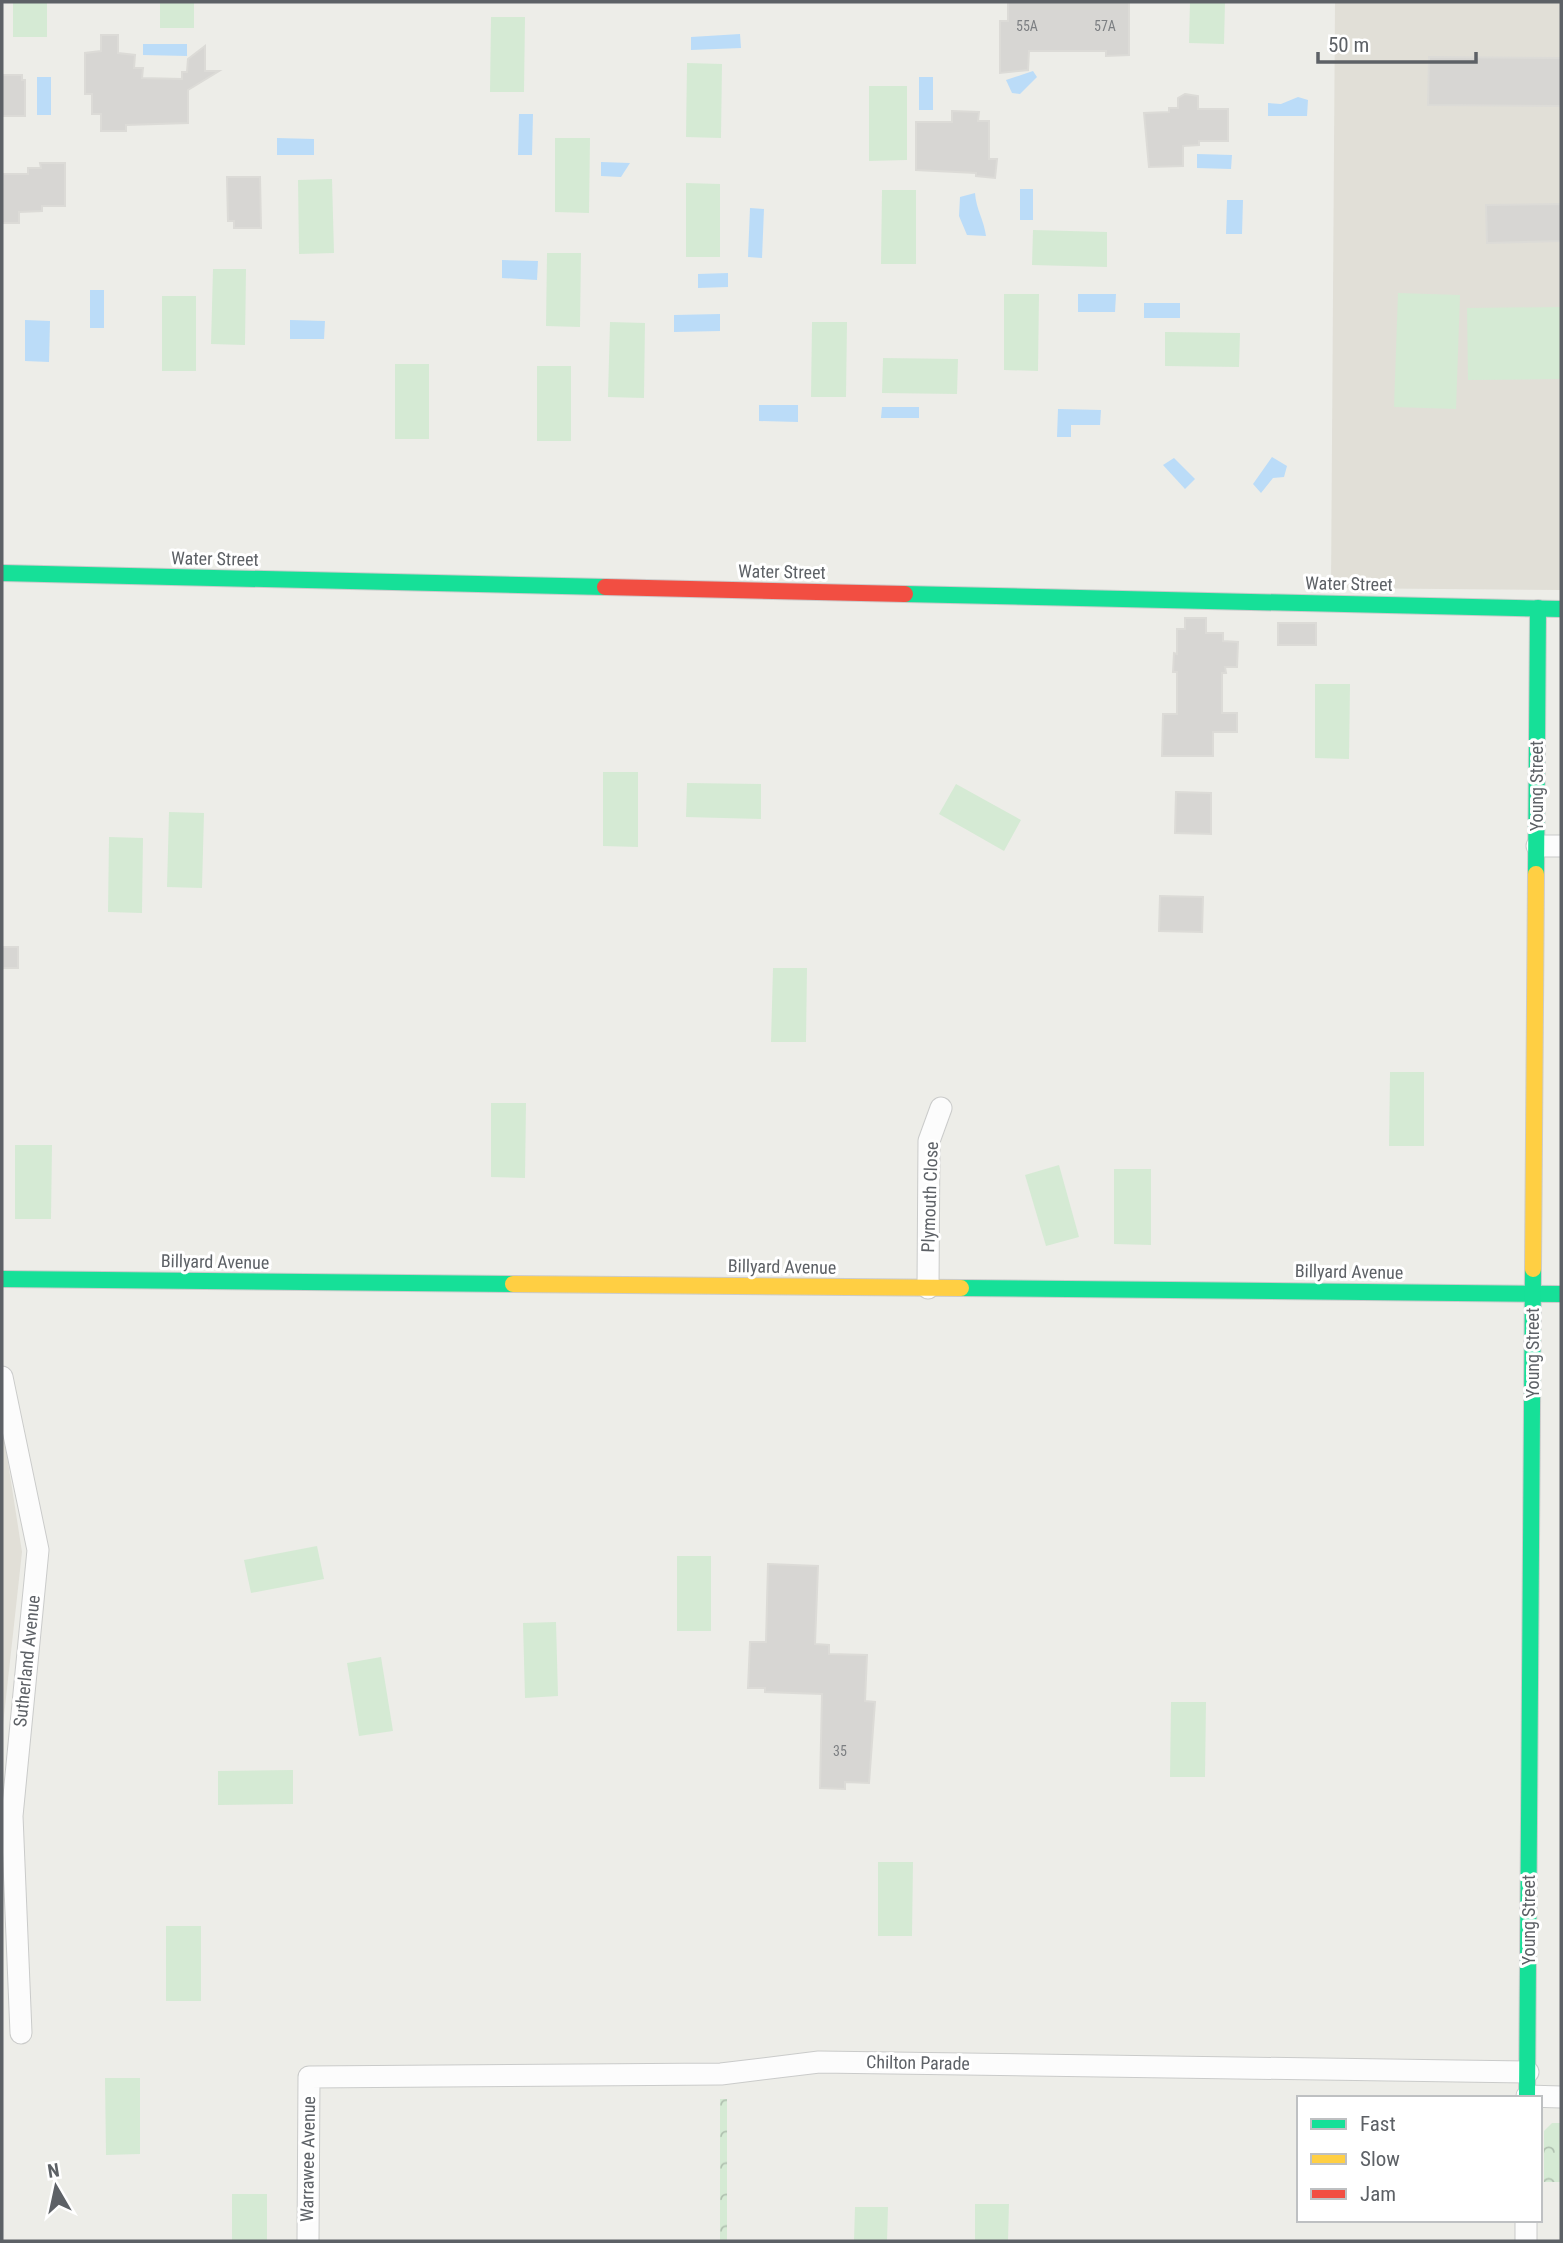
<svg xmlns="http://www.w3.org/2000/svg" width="1563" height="2243" font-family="'Roboto Condensed',sans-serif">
	<defs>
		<pattern id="park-crowns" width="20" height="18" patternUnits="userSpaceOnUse" patternTransform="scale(1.75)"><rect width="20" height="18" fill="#d5ead4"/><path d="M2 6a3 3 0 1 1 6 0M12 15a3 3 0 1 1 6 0" fill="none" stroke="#b0c1b0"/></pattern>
	</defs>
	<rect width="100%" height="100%" fill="#edede8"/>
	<g fill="#e1dfd7">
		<path d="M 1335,2 L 1561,2 L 1561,590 L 1331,588 Z"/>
		<path d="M 2,1424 L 22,1552 L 2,1734 Z"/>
	</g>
	<g fill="url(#park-crowns)">
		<rect x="720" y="2099" width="7" height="142"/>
		<path d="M 1552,2123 L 1561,2123 L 1561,2182 L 1544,2182 L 1544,2131 Z"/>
	</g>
	<g fill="#d5ead4">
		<rect x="13" y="2" width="34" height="35"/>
		<rect x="160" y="2" width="34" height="26"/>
		<path d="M 1190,2 L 1225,2 L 1224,44 L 1189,43 Z"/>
		<path d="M 491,17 L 525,17 L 524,92 L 490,92 Z"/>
		<path d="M 687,63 L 722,64 L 721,138 L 686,137 Z"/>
		<path d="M 869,86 L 907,86 L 907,160 L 869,161 Z"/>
		<path d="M 555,138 L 590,138 L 589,213 L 555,212 Z"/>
		<path d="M 332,179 L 334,253 L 299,254 L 298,180 Z"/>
		<path d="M 686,183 L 720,184 L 720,257 L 686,257 Z"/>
		<path d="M 882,190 L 916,190 L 916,264 L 881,264 Z"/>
		<path d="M 1033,230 L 1107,232 L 1107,267 L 1032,265 Z"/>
		<path d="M 547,253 L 581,253 L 580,327 L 546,326 Z"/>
		<path d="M 213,269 L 246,269 L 245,345 L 211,344 Z"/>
		<path d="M 1398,293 L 1460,295 L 1456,409 L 1394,407 Z"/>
		<path d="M 1004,294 L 1039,294 L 1038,371 L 1004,370 Z"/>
		<rect x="162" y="296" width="34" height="75"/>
		<path d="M 1561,307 L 1561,379 L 1468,380 L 1467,308 Z"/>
		<path d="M 610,322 L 645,323 L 644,398 L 608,397 Z"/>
		<path d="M 812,322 L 847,322 L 846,397 L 811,397 Z"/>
		<path d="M 1165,332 L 1240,333 L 1239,367 L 1165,366 Z"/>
		<path d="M 883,358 L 958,359 L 957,394 L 882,393 Z"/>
		<rect x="395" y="364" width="34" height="75"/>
		<rect x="537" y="366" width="34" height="75"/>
		<path d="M 1315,684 L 1350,684 L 1349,759 L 1315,758 Z"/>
		<path d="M 603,772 L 638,772 L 638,847 L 603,846 Z"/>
		<path d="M 687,783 L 761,784 L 761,819 L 686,817 Z"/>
		<path d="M 956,784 L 1021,820 L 1004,851 L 939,814 Z"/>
		<path d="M 169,812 L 204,813 L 202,888 L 167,887 Z"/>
		<path d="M 109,837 L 143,838 L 142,913 L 108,912 Z"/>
		<path d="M 773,968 L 807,968 L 806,1042 L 771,1042 Z"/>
		<path d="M 1390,1072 L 1424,1072 L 1424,1146 L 1389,1146 Z"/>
		<path d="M 491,1103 L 526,1103 L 525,1178 L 491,1177 Z"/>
		<path d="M 15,1145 L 52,1145 L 51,1219 L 15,1219 Z"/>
		<path d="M 1059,1165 L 1079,1237 L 1046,1246 L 1025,1175 Z"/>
		<path d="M 1114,1169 L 1151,1169 L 1151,1245 L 1114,1244 Z"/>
		<path d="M 317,1546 L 324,1579 L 251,1593 L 244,1560 Z"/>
		<rect x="677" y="1556" width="34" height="75"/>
		<path d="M 556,1622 L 558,1696 L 525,1698 L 523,1623 Z"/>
		<path d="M 381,1657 L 393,1731 L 359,1736 L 347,1663 Z"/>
		<path d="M 1171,1702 L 1206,1702 L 1205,1777 L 1170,1777 Z"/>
		<path d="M 293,1770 L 293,1804 L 218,1805 L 218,1771 Z"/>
		<path d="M 878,1862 L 913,1862 L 912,1936 L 878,1936 Z"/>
		<rect x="166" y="1926" width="35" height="75"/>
		<path d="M 105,2078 L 140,2078 L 140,2154 L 106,2155 Z"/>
		<rect x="232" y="2194" width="35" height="47"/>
		<path d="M 975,2204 L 1009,2204 L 1008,2241 L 975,2241 Z"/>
		<path d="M 855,2207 L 888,2207 L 887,2241 L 854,2241 Z"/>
	</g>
	<g fill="#bbdcf8">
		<path d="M 740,34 L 741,48 L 691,50 L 691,37 Z"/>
		<path d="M 143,44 L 187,44 L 187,56 L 143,55 Z"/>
		<path d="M 1033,71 L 1037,77 L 1020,94 L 1012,93 L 1006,80 Z"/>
		<rect x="37" y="77" width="14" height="38"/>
		<path d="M 933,77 L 933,110 L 919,110 L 919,77 Z"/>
		<path d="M 1298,97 L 1308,100 L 1307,116 L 1268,116 L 1268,103 L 1281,104 Z"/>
		<path d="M 519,114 L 533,114 L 532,155 L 518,155 Z"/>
		<path d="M 277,138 L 314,139 L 314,155 L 277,155 Z"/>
		<path d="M 1197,154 L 1232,155 L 1231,169 L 1197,168 Z"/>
		<path d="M 601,162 L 630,163 L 621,177 L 601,176 Z"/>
		<rect x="1020" y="189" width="13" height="31"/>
		<path d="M 975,193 C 976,209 984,220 986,236 L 967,235 L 959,216 L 960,197 Z"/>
		<path d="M 1227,200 L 1243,200 L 1242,234 L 1226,234 Z"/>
		<path d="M 750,208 L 764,209 L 762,258 L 748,257 Z"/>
		<path d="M 502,260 L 538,261 L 537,280 L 502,278 Z"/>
		<path d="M 728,273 L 728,287 L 698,288 L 698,274 Z"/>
		<rect x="90" y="290" width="14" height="38"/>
		<path d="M 1078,294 L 1116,294 L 1115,312 L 1078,312 Z"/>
		<rect x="1144" y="303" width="36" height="15"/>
		<path d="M 720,314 L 720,331 L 674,332 L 674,315 Z"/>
		<path d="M 25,320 L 50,321 L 49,362 L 25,361 Z"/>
		<path d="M 290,320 L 325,321 L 324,339 L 290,339 Z"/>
		<path d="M 759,405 L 798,405 L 798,422 L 759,421 Z"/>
		<path d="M 882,407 L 919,407 L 919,418 L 881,418 Z"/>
		<path d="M 1058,409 L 1101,410 L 1100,425 L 1071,425 L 1071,437 L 1057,437 Z"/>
		<path d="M 1272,457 L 1287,466 L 1284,477 L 1273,478 L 1261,493 L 1253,484 Z"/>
		<path d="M 1174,458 L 1195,479 L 1185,489 L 1163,465 Z"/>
	</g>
	<g fill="#d7d6d3" stroke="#dcdbd7" stroke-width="2">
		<path d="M 1008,2 L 1129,2 L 1129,55 L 1106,56 L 1106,51 L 1029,51 L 1028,70 L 1000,73 L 1000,21 L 1008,21 Z"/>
		<path d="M 101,35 L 118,35 L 118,53 L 135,55 L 134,68 L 143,68 L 142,78 L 182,79 L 182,72 L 187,72 L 188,59 L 205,46 L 205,71 L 219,71 L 188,90 L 188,123 L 126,125 L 126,131 L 101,131 L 101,114 L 92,114 L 92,94 L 85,94 L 85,53 L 101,51 Z"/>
		<path d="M 1429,57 L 1561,58 L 1561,106 L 1428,105 Z"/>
		<path d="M 2,75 L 22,75 L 22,80 L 25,80 L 25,116 L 2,116 Z"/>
		<path d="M 1185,94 L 1198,96 L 1198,109 L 1228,109 L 1228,141 L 1199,141 L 1199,145 L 1183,146 L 1183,166 L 1149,167 L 1144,113 L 1169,112 L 1169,108 L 1178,108 L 1178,98 Z"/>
		<path d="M 952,111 L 979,112 L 978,121 L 989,121 L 989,159 L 997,159 L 995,178 L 976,176 L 976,173 L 916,170 L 916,122 L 952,122 Z"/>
		<path d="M 40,163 L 65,163 L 65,206 L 42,206 L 42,211 L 19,212 L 19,223 L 2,223 L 3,174 L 28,174 L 28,168 L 41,168 Z"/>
		<path d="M 227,177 L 260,177 L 261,228 L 234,228 L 234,221 L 228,221 Z"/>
		<path d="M 1561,204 L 1561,241 L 1487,243 L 1486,205 Z"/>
		<path d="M 1185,618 L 1206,618 L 1206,633 L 1223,633 L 1223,641 L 1238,642 L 1237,667 L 1225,667 L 1226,673 L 1222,673 L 1222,713 L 1237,713 L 1237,732 L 1213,732 L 1213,756 L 1162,756 L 1163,714 L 1177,714 L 1177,672 L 1173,672 L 1174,653 L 1177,654 L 1177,629 L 1185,629 Z"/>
		<rect x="1278" y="623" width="38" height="22"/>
		<path d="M 1176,792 L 1211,793 L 1211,834 L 1175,833 Z"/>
		<path d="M 1160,896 L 1203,897 L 1202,932 L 1159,931 Z"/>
		<rect x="2" y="947" width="16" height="21"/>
		<path d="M 768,1564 L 818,1566 L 815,1644 L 829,1645 L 829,1654 L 867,1655 L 865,1701 L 875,1702 L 869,1783 L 845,1782 L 845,1789 L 820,1788 L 822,1694 L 765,1692 L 765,1688 L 748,1688 L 750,1642 L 766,1642 Z"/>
	</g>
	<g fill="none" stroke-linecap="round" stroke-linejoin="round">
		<defs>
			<g id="street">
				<path d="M 1537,846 L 1561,846"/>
				<path d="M 928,1288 L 929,1141 L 941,1108"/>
				<path d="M 2,1377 L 38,1550 L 12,1816 L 21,2033"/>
				<path d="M 1527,2096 L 1561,2097"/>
				<path d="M 308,2241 L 309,2077 L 721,2074 L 819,2062 L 1528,2072"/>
				<path d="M 1526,2241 L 1526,2220"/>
			</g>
			<g id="fast">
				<path d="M 2,573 L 605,587"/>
				<path d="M 905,594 L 1561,609"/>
				<path d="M 1536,874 L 1538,608"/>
				<path d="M 2,1279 L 513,1284"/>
				<path d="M 961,1288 L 1561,1294"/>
				<path d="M 1527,2098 L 1533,1269"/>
			</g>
			<g id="slow">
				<path d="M 1533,1269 L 1536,874"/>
				<path d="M 513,1284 L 961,1288"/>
			</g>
			<path id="jam" d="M 605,587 L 905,594"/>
		</defs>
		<use href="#street" stroke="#cacbca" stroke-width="23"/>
		<use href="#fast" stroke="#cbcbcb" stroke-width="18"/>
		<use href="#slow" stroke="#cbcbcb" stroke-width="18"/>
		<use href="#jam" stroke="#cbcbcb" stroke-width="18"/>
		<use href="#street" stroke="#fcfcfc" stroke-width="21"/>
		<use href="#fast" stroke="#16e098" stroke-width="16"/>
		<use href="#slow" stroke="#ffcf43" stroke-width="16"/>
		<use href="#jam" stroke="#f24e42" stroke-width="16"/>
	</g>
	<g text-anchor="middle" stroke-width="6" stroke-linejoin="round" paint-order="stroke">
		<g font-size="14" fill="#7c7f82">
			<text x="1027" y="31">55A</text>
			<text x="1105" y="31">57A</text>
			<text x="840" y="1756">35</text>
		</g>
		<g font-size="18" fill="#5d6166" stroke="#fff">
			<text transform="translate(215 559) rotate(1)" y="6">Water Street</text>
			<text transform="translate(782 572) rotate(1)" y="6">Water Street</text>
			<text transform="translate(1349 584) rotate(1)" y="6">Water Street</text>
			<text transform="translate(1537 786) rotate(-90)" y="6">Young Street</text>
			<text transform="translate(930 1197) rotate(-88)" y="6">Plymouth Close</text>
			<text transform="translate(215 1262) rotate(1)" y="6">Billyard Avenue</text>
			<text transform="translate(782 1267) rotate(1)" y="6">Billyard Avenue</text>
			<text transform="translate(1349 1272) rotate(1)" y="6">Billyard Avenue</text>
			<text transform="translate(1533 1353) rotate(-90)" y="6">Young Street</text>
			<text transform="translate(27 1661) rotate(-84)" y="6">Sutherland Avenue</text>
			<text transform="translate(1529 1920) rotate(-90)" y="6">Young Street</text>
			<text transform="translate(918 2063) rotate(1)" y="6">Chilton Parade</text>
			<text transform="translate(308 2159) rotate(-89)" y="6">Warrawee Avenue</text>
		</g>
	</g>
	<rect width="1563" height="2243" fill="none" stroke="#5d6166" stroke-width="7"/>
	<rect x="1297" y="2096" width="245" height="126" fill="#ffffff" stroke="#bec0c2" stroke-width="2"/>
	<rect x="1311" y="2119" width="35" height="10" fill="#16e098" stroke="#bec0c2" stroke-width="2"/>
	<text x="1360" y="2131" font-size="21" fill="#5d6166">Fast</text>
	<rect x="1311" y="2154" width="35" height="10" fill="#ffcf43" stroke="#bec0c2" stroke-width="2"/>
	<text x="1360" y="2166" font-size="21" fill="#5d6166">Slow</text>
	<rect x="1311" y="2189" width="35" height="10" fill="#f24e42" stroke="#bec0c2" stroke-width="2"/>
	<text x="1360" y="2201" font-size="21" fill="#5d6166">Jam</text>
	<g transform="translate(56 2187) rotate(351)" stroke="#ffffff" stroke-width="5" paint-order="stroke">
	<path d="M0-5L12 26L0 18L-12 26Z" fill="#5d6166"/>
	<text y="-10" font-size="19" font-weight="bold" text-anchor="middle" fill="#5d6166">N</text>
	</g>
	<path d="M1318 52v10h158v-10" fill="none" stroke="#5d6166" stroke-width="3.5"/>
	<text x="1328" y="52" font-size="21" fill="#5d6166" stroke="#ffffff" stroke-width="5" paint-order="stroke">50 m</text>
</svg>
